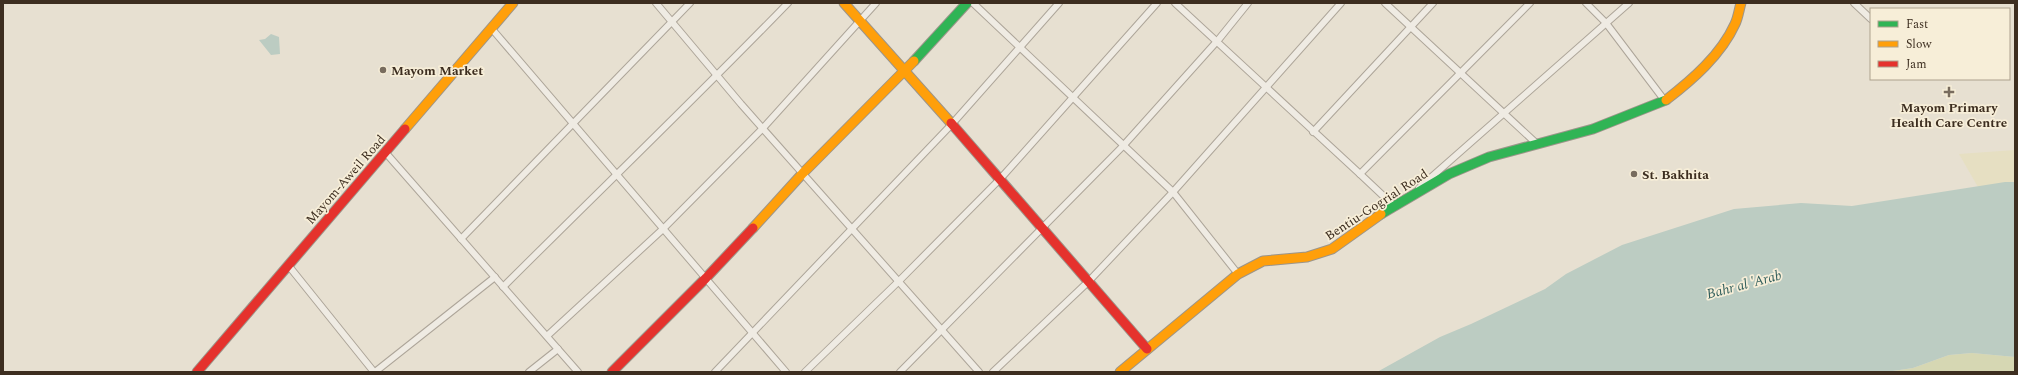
<svg xmlns="http://www.w3.org/2000/svg" width="2018" height="375" font-family="Spectral,serif">
	<rect width="100%" height="100%" fill="#e7e0d1"/>
	<path fill="#e6dfc2" d="M 2015,150 L 2015,182 L 1978,187 L 1959,154 Z"/>
	<path fill="#d6d7b3" d="M 1972,353 L 2015,357 L 2015,372 L 1886,372 L 1913,368 L 1949,355 Z"/>
	<g fill="#bcccc2">
		<path d="M 271,34 L 279,37 L 280,54 L 271,55 L 259,40 L 265,39 Z"/>
		<path d="M 2005,182 L 2015,182 L 2015,357 L 1972,353 L 1949,355 L 1913,368 L 1886,372 L 1377,372 L 1440,337 L 1471,324 L 1545,289 L 1566,274 L 1622,245 L 1734,209 L 1801,203 L 1852,206 Z"/>
	</g>
	<g fill="none" stroke-linecap="round" stroke-linejoin="round">
		<defs>
			<g id="street">
				<path d="M 656,3 L 741,104 L 979,372"/>
				<path d="M 973,3 L 1173,192 L 1238,274"/>
				<path d="M 1175,3 L 1360,174 L 1530,3"/>
				<path d="M 1385,3 L 1537,144"/>
				<path d="M 1586,3 L 1606,23 L 1665,101"/>
				<path d="M 1854,3 L 1871,19"/>
				<path d="M 492,29 L 786,372"/>
				<path d="M 1313,132 L 1433,3"/>
				<path d="M 385,152 L 578,372"/>
				<path d="M 1360,174 L 1394,206"/>
				<path d="M 1419,188 L 1629,3"/>
				<path d="M 461,239 L 690,3"/>
				<path d="M 288,265 L 374,372"/>
				<path d="M 503,287 C 598,192 695,99 788,3"/>
				<path d="M 547,336 L 663,229 L 763,128 L 876,3"/>
				<path d="M 375,372 L 495,277"/>
				<path d="M 529,372 L 558,349"/>
				<path d="M 715,372 L 952,124 L 1059,3"/>
				<path d="M 805,372 L 899,281 L 1001,178 L 1157,3"/>
				<path d="M 900,372 L 1123,146 L 1219,39 L 1248,3"/>
				<path d="M 993,372 L 1089,281 L 1173,192 L 1341,3"/>
			</g>
			<g id="fast">
				<path d="M 914,61 L 967,3"/>
				<path d="M 1381,214 L 1449,174 L 1489,157 L 1593,129 L 1666,100"/>
			</g>
			<g id="slow">
				<path d="M 844,3 L 951,123"/>
				<path d="M 1666,100 C 1692,80 1721,55 1735,24 C 1738,18 1739,10 1741,3"/>
				<path d="M 405,129 L 513,3"/>
				<path d="M 753,228 L 803,173 L 914,61"/>
				<path d="M 1120,372 L 1238,274 L 1263,261 L 1307,257 L 1332,249 L 1381,214"/>
			</g>
			<g id="jam">
				<path d="M 951,123 L 1147,349"/>
				<path d="M 197,372 L 405,129"/>
				<path d="M 612,372 L 706,278 L 753,228"/>
			</g>
		</defs>
		<use href="#street" stroke="#ada599" stroke-width="8"/>
		<use href="#fast" stroke="#9c958a" stroke-width="11"/>
		<use href="#slow" stroke="#9c958a" stroke-width="11"/>
		<use href="#jam" stroke="#9c958a" stroke-width="11"/>
		<use href="#street" stroke="#efebe3" stroke-width="6"/>
		<use href="#fast" stroke="#30b455" stroke-width="9"/>
		<use href="#slow" stroke="#ff9f0a" stroke-width="9"/>
		<use href="#jam" stroke="#e5322d" stroke-width="9"/>
	</g>
	<g fill="#786c5e" stroke="#f7eed8" stroke-width="1.5">
		<circle cx="383" cy="70" r="4"/>
		<path d="M1947 86h4v4h4v4h-4v4h-4v-4h-4v-4h4z"/>
		<circle cx="1634" cy="174" r="4"/>
	</g>
	<g text-anchor="middle" stroke-width="3.5" stroke-linejoin="round" paint-order="stroke">
		<g font-size="13" font-weight="bold" fill="#3d2e20" stroke="#f7eed8" text-anchor="start">
			<text x="391" y="75">Mayom Market</text>
			<text x="1949" y="112" text-anchor="middle">Mayom Primary<tspan x="1949" dy="15">Health Care Centre</tspan></text>
			<text x="1642" y="179">St. Bakhita</text>
		</g>
		<g font-size="13" fill="#3d2e20" stroke="#f7eed8">
			<text transform="translate(345 179) rotate(-49)" y="5">Mayom-Aweil Road</text>
			<text transform="translate(1376 204) rotate(-33)" y="5">Bentiu-Gogrial Road</text>
		</g>
		<g font-size="14" font-style="italic" fill="#2f5d5a" stroke="#f7eed8">
			<text transform="translate(1744 284) rotate(-15)" y="5">Bahr al 'Arab</text>
		</g>
	</g>
	<rect width="2018" height="375" fill="none" stroke="#3d2e20" stroke-width="8"/>
	<rect x="1870" y="8" width="140" height="72" fill="#f7eed8" stroke="#ada18e"/>
	<rect x="1878" y="21" width="20" height="6" fill="#30b455" stroke="#ada18e"/>
	<text x="1906" y="28" font-size="12" fill="#3d2e20">Fast</text>
	<rect x="1878" y="41" width="20" height="6" fill="#ff9f0a" stroke="#ada18e"/>
	<text x="1906" y="48" font-size="12" fill="#3d2e20">Slow</text>
	<rect x="1878" y="61" width="20" height="6" fill="#e5322d" stroke="#ada18e"/>
	<text x="1906" y="68" font-size="12" fill="#3d2e20">Jam</text>
</svg>
